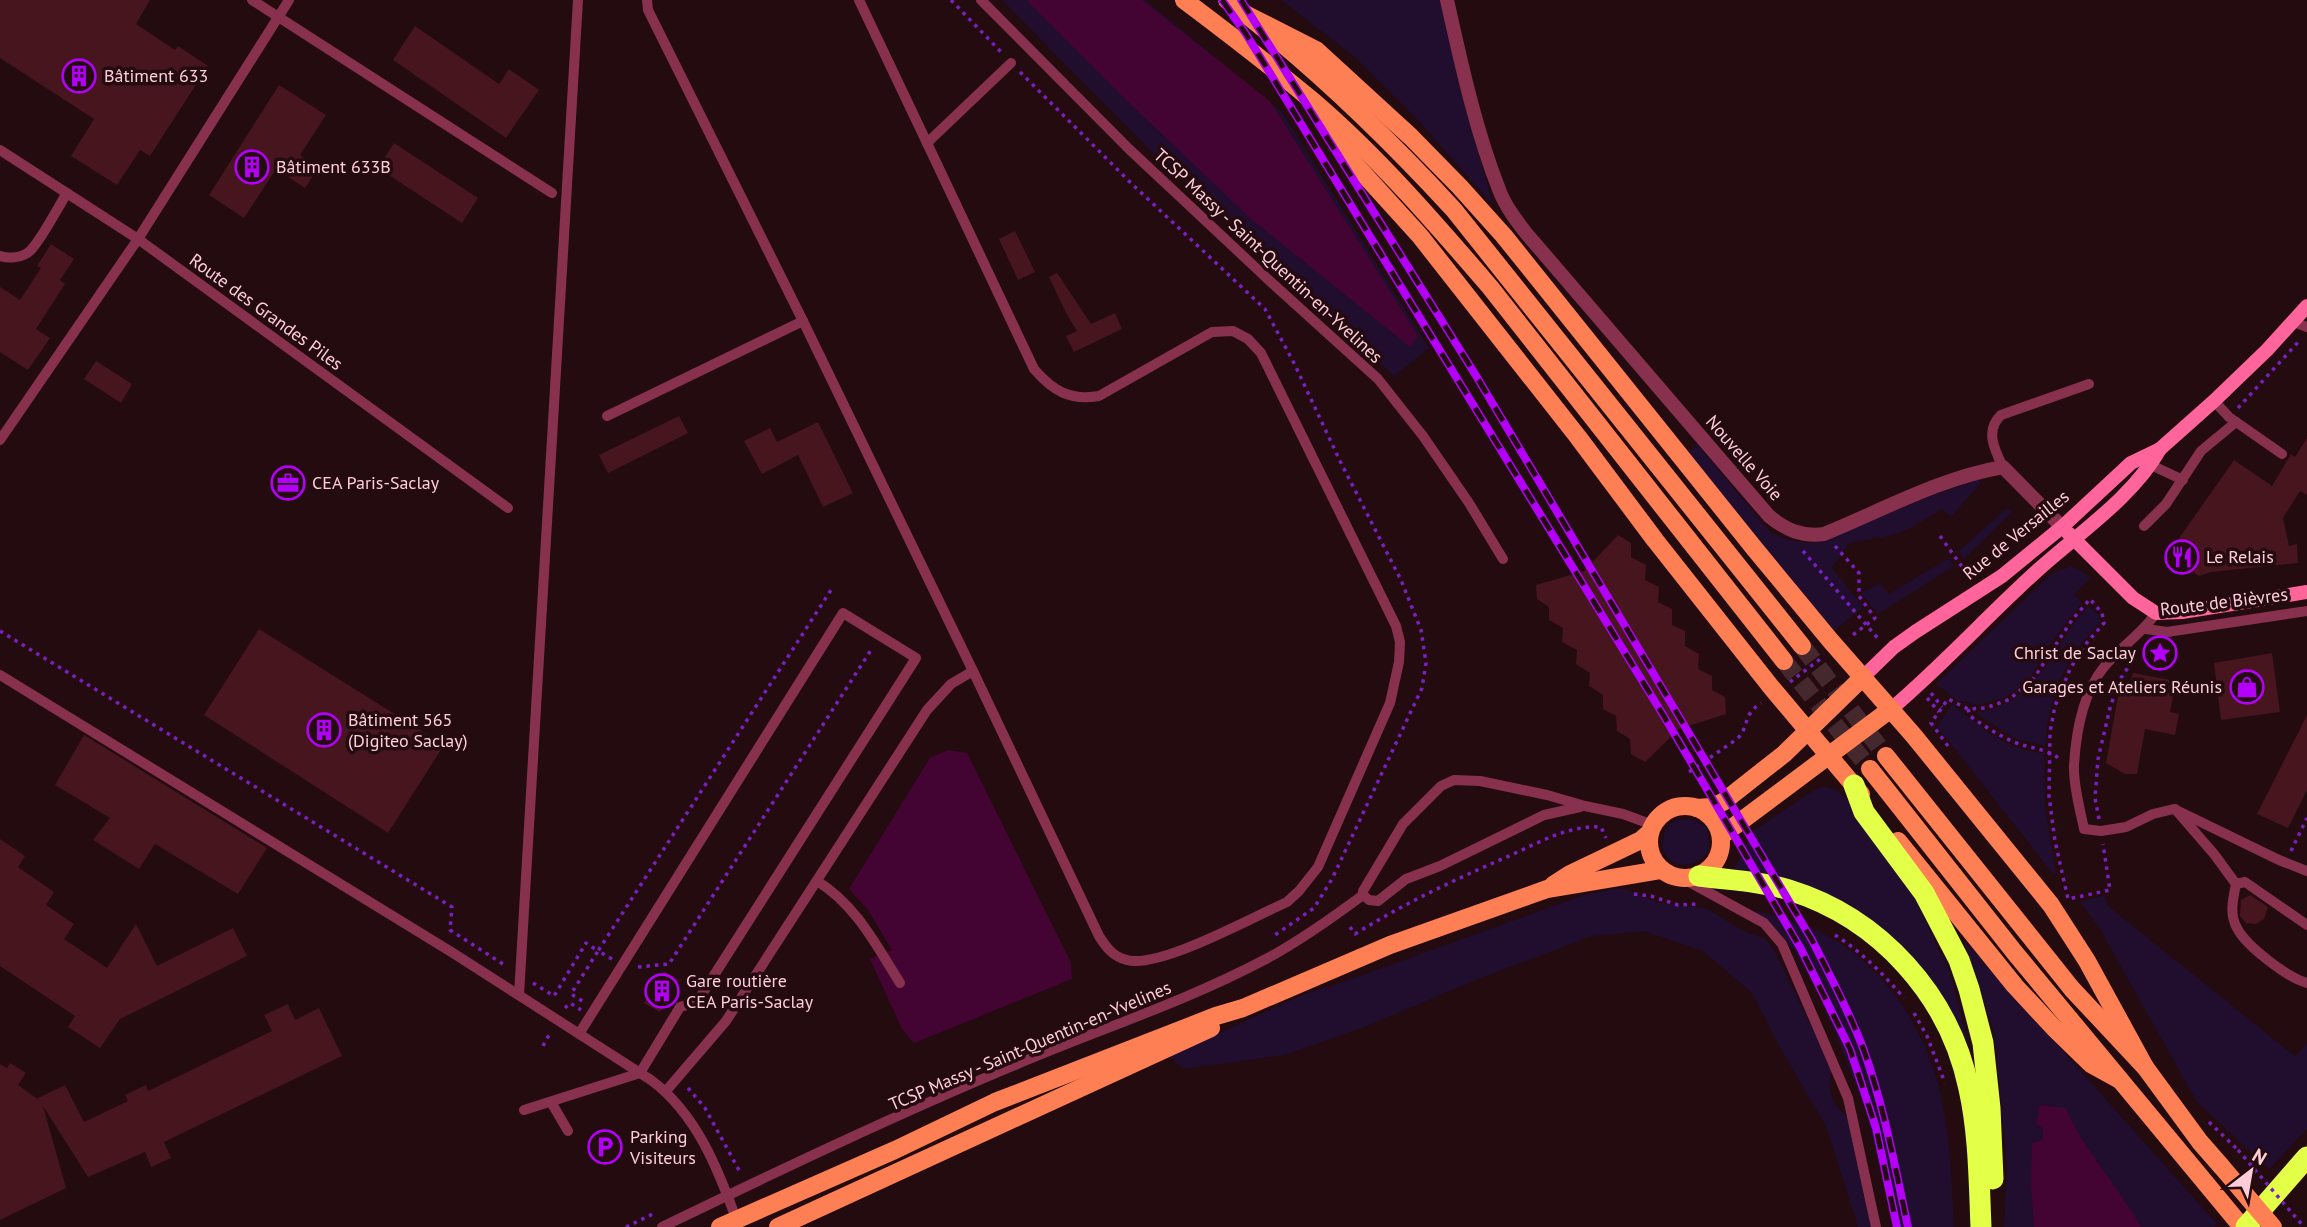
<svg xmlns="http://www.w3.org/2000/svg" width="2307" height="1227" font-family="'PT Sans',sans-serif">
	<rect width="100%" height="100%" fill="#230b10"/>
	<g fill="#210d2e">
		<path d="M 1002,0 L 1145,0 L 1282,112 L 1429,348 L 1394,376 L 1156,156 Z"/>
		<path d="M 1281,0 L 1441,0 L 1461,92 L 1493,205 L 1418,120 L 1355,57 Z"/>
		<path d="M 1697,444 L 1770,532 L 1789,540 L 1809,543 L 1823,541 L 1923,499 L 1978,479 L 1981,483 L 1951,517 L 1942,509 L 1909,529 L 1893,535 L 1849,543 L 1832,568 L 1863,607 L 1834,631 L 1688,453 Z"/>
		<path d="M 2007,508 L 2012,512 L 1964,559 L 1958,552 Z"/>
		<path d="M 1949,558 L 1954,566 L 1878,614 L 1861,593 L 1880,583 L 1889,594 Z"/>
		<path d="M 2071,566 L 2091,577 L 2074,595 L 2082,602 L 2048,647 L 2030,679 L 2004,698 L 1977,705 L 1957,700 L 1936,684 L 2050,575 Z"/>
		<path d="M 2088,606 L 2099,615 L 2100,621 C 2095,631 2085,638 2079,647 C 2057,677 2048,710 2045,746 L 2016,739 L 1975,713 C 2041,702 2048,651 2088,606 Z"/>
		<path d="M 1952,704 C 1979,726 2008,751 2044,753 L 2045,806 L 2056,873 L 2053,874 L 1937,726 Z"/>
		<path d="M 1825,787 L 1837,790 L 1849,801 L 1904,877 L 1950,973 L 1970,1049 L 1936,988 L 1809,887 L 1766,873 L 1733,871 L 1753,831 L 1816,789 Z"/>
		<path d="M 1681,819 L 1695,820 L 1706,827 C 1707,832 1709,838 1709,844 C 1708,864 1681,871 1668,858 C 1665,855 1664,851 1662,847 C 1664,832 1665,824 1681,819 Z"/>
		<path d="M 1621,888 L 1660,903 L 1706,908 L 1745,932 L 1765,938 L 1774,950 L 1832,1068 C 1827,1091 1830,1103 1849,1118 L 1873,1227 L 1858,1227 L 1826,1126 L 1781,1049 L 1752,993 L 1703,951 L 1644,931 L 1593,936 L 1478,979 L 1367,1026 L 1285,1055 L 1183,1069 L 1170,1056 L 1304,994 L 1335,985 L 1584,895 Z"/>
		<path d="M 2105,895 L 2108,906 L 2295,1056 L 2307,1044 L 2307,1129 L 2269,1169 L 2197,1102 L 2100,929 L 2080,902 Z"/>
		<path d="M 1752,910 C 1776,916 1800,922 1822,933 C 1850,946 1872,967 1891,990 C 1948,1063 1950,1138 1954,1227 L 1894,1227 L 1866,1111 L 1821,997 L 1794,950 L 1780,933 Z"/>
		<path d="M 1963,939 L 2217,1224 L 2215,1227 L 2004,1227 L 2007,1164 L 1994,1033 Z"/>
	</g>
	<g fill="#430433">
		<path d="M 1026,0 L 1142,0 L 1270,101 L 1418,336 L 1410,347 L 1251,219 L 1122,96 Z"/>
		<path d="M 948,750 L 967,753 L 1071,963 L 1072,979 L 914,1043 L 902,1029 L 870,959 L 892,950 L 868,910 L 849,889 L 930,758 Z"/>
		<path d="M 2040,1105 L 2066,1108 C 2084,1152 2118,1185 2141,1227 L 2034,1227 L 2031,1183 L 2032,1143 L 2043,1140 L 2043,1128 L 2036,1124 Z"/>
	</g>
	<g fill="#46151e">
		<path d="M 0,0 L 150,0 L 136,24 L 175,50 L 178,46 L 208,66 L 150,156 L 140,150 L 117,185 L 71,156 L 94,119 L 0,58 Z"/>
		<path d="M 415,26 L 499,84 L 509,69 L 539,90 L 506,138 L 393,60 Z"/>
		<path d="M 279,85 L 326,115 L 300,155 L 319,167 L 305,188 L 276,169 L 244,218 L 209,195 Z"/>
		<path d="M 394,143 L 478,198 L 462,223 L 378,168 Z"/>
		<path d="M 1015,231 L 1035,272 L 1018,280 L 999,239 Z"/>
		<path d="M 51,244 L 74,259 L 60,280 L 65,284 L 36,329 L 50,338 L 28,370 L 0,352 L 0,287 L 20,300 L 41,268 L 37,266 Z"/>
		<path d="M 1057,273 L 1091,324 L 1115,313 L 1122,329 L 1074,352 L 1066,336 L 1077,331 L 1066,313 L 1049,277 Z"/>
		<path d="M 96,361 L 132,384 L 121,403 L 84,379 Z"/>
		<path d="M 679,416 L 688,433 L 608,473 L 599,455 Z"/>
		<path d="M 818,422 L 853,493 L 823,507 L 798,455 L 762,474 L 744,441 L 770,428 L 777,442 Z"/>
		<path d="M 2307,438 L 2307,495 L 2300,491 L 2283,518 L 2289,546 L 2297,544 L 2298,563 L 2211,572 L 2199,576 L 2174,559 L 2181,549 L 2175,544 L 2234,460 L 2272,486 L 2291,454 L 2295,457 Z"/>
		<path d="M 1618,535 L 1631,543 L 1631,557 L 1646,565 L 1645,580 L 1659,587 L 1658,602 L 1672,609 L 1672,625 L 1685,631 L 1685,646 L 1699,654 L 1698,669 L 1712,676 L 1712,690 L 1725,697 L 1726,714 L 1679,729 L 1645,762 L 1631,754 L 1630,739 L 1617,731 L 1616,716 L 1603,709 L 1603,695 L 1589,686 L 1590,673 L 1576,664 L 1577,650 L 1562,642 L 1563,628 L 1549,620 L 1549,607 L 1537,599 L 1536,585 L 1584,571 Z"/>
		<path d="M 259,629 L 444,745 L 388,833 L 204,715 Z"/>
		<path d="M 2272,653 L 2280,712 L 2221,720 L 2214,663 Z"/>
		<path d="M 2133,673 L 2176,681 L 2170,712 L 2179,714 L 2175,735 L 2145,729 L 2137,774 L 2125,774 L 2106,763 L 2120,685 L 2129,687 Z"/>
		<path d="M 2307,715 L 2307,790 L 2288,828 L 2257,814 Z"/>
		<path d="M 84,735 L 267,848 L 238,894 L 155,844 L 139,869 L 93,840 L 110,818 L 55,785 Z"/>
		<path d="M 0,839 L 25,856 L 18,867 L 54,892 L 46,905 L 74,924 L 64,939 L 107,968 L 136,924 L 157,966 L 233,928 L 247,956 L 120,1019 L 100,1048 L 68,1027 L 75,1016 L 0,966 Z"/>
		<path d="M 2250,895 L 2268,907 L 2264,919 L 2256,924 L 2246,923 L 2240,916 L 2241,900 Z"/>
		<path d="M 664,971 L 679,980 L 660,1012 L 644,1003 Z"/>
		<path d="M 288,1004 L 295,1020 L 319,1008 L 342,1056 L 164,1142 L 171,1158 L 151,1167 L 145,1152 L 88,1177 L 43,1106 L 66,1188 L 0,1220 L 0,1064 L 7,1068 L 10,1063 L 26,1073 L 18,1085 L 39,1100 L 38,1098 L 65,1085 L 84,1122 L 128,1101 L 125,1095 L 146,1085 L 148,1091 L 272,1031 L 264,1015 Z"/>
	</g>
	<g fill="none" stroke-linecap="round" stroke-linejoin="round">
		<g stroke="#44282e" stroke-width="18" stroke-dasharray="18 9" stroke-linecap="butt">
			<path d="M 1802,646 L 1886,756"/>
			<path d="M 1784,661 L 1870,769"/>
		</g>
		<g stroke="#7b20c0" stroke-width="3.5" stroke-dasharray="3.5 5" stroke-linecap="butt">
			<path d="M 951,0 L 1003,54"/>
			<path d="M 1020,72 L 1133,185 L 1265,309 L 1295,365 L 1340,461 L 1401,580 L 1421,630 L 1426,663 L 1422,688 L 1332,879 L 1314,908 L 1275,935"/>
			<path d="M 2238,408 L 2301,339"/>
			<path d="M 1940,536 L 1963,568"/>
			<path d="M 1835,546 L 1859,573 L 1859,596 L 1875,618 L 1849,638"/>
			<path d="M 1803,551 L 1880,641"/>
			<path d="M 0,631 L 452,907 L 450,930 L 506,966"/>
			<path d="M 1790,682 L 1823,657"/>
			<path d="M 1931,693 L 1942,707"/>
			<path d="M 1927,698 L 1939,712"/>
			<path d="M 1968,709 L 1970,716 C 1984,726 1998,735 2014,742 C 2031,749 2047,748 2061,760"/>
			<path d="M 1948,746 L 1931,723 L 1948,699 L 1968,709 L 1986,708 L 2010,699 L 2034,678 L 2072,620 L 2090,599 L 2102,613 L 2104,623 L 2085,645 L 2070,669 L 2055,706 L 2050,732 L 2049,796 L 2055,841 L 2068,899 L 2110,890 L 2103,844"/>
			<path d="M 1689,772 L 1737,739 C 1751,724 1741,717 1761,703"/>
			<path d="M 2099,819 L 2095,798 L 2098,759 L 2110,708 L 2119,681 L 2135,657"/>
			<path d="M 2291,851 L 2307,818"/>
			<path d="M 1634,894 L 1651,896 L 1678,905 L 1698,904"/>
			<path d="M 1350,927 L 1355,934 C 1405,903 1456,879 1509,856 C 1538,843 1568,825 1601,827 L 1606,838"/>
			<path d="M 1835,935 C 1862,952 1884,975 1904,998"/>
			<path d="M 612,959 L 598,951 L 831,590"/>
			<path d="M 638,967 L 669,964 L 871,650"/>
			<path d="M 533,983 L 554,996 L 586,943 L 598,951 L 571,994 L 584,1002"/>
			<path d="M 565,1008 L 570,1003 L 581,1010"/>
			<path d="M 1914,1013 L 1927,1036 L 1945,1083"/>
			<path d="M 543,1046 L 550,1033"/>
			<path d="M 688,1088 L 705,1108 L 740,1172"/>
			<path d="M 2209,1122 L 2238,1150"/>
			<path d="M 626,1227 L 655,1213"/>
		</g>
		<g stroke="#88314e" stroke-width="10">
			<path d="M 252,0 L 552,193"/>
			<path d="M 647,0 L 648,10 L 803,321 L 973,671"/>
			<path d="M 859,0 L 927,143"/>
			<path d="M 981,0 L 1129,149 L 1272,283 L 1378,379 L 1423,436 L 1469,503 L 1503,559"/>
			<path d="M 0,150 L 138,239 L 508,508"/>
			<path d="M 0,256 C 9,259 23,258 31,250 C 43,237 57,209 67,193"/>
			<path d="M 2294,322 L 2307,327"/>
			<path d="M 2214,401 L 2229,417 L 2282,454"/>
			<path d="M 607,416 L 803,321"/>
			<path d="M 0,440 L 138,239 L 289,0"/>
			<path d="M 2151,465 L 2183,480"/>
			<path d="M 2003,467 C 1994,449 1985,430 2001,415 L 2089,384"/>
			<path d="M 2144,526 L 2166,504 L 2201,451 L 2236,422"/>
			<path d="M 2156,613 C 2142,634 2120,647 2104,667 C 2083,693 2076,732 2074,765 C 2073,785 2080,809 2084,829 L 2101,831 L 2126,827 L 2153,814 L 2174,809 L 2279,860 L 2307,871"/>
			<path d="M 2146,629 L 2167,632 L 2307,611"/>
			<path d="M 0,675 L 453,953 L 651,1080 C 697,1114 719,1171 738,1224"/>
			<path d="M 2175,809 L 2214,854 L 2236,884 C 2233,899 2229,914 2237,928 C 2246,946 2288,978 2307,983"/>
			<path d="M 1682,878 L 1764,923 L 1782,944 L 1848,1098 L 1876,1227"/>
			<path d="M 817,881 C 856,905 876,945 900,983"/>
			<path d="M 2236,884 L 2245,882 L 2307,925"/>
			<path d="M 1363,895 L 1363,891 L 1403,824 L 1441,786 L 1454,780 L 1480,781 L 1547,795 L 1585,806 L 1623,814 L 1653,825"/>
			<path d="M 1363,895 L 1369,900 L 1378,901 L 1406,879 L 1440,866 L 1544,815 L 1580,807"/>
			<path d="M 519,995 L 578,0"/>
			<path d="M 666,1091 L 726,1021 L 927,710 L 951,684 L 973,671 L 1099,936 C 1106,947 1113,957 1127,960 C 1159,969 1253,917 1287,902 L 1299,891 L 1318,867 L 1390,703 L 1399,662 L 1400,642 L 1396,626 L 1261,353 L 1248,339 L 1233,331 L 1212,332 L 1099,396 C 1070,401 1053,391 1034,369 L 927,143 L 1011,63"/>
			<path d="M 551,1102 L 568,1131"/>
			<path d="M 524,1110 L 640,1073 L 680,1007 L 697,1002 L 916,658 L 843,613 L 579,1034"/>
			<path d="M 662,1227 C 776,1172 891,1117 1008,1068 C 1094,1031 1183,1003 1266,959 C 1300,941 1332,918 1363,895"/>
		</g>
		<path stroke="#88314e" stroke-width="14" d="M 1447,0 C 1461,63 1476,132 1500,192 C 1506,207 1516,220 1526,233 L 1769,516 C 1786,530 1802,537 1824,534 C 1883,510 1940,478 2003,467 L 2062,527"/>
		<g stroke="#ff649a" stroke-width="14">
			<path d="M 2068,533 L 2133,598 L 2156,613 L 2182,612 L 2307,592"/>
			<path d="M 1863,677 L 1894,647 L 1915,632 L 2002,576 L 2062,527 L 2131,463 L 2160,449 L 2214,401 L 2267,350 L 2307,306"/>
			<path d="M 1891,709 C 1943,665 1988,615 2039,569 C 2079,533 2133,497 2160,449"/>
		</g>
		<g stroke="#ff7f54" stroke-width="18">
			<path d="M 1184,0 C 1228,33 1272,67 1314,102 C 1378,157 1435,223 1490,287 L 1784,661"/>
			<path d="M 1227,0 C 1310,62 1384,134 1454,210 L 1802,646"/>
			<path d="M 1245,14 L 1316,50 L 1411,137 L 1460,187 L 1504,236 L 1754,548 L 1830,640 L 1914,736 L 2051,905 L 2087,961 L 2145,1067"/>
			<path d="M 1314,103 L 1352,161 L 1420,236 L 1578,437 L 1655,540 L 1771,687 L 1861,794"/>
			<path d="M 1886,756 L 2072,989 L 2145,1067 L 2200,1142 L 2221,1166"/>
			<path d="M 1870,769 L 2015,953 L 2242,1227"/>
			<circle cx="1685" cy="842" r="36"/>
			<path d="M 1697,808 L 1711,807 L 1723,802 L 1784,754 L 1863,677"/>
			<path d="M 1721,836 L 1891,709"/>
			<path d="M 1898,841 L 2015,986 L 2054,1028 L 2091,1064 L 2120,1080"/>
			<path d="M 1553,885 L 1570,874 L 1641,840 L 1649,833"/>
			<path d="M 720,1227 L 895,1150 L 995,1102 L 1216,1016 L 1243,1008 L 1390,945 L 1547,889 L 1660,870"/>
			<path d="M 778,1227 L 1211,1028"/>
		</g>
		<g stroke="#e4ff48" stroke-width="21">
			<path d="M 1854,785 L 1864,812 L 1924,893 L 1959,960 L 1969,989 L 1983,1043 L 1990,1108 L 1993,1179"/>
			<path d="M 1699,876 C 1729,880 1760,881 1789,890 C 1880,918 1950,996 1969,1089 C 1979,1134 1979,1181 1981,1227"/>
			<path d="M 2246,1227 L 2307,1157"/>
		</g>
		<defs>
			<g id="rail">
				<path d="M 1222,0 L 1246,34 L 1665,718 L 1801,949 L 1850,1049 L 1876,1128 L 1897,1227"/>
				<path d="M 1241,0 L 1475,374 L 1812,940 C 1830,976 1849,1011 1863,1048 C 1884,1106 1895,1167 1908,1227"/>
			</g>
		</defs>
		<use href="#rail" stroke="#b400f8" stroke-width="8"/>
		<use href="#rail" stroke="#230b10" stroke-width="5" stroke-dasharray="16" stroke-linecap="butt"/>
		<path stroke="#7b20c0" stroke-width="3.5" stroke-dasharray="3.5 5" stroke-linecap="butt" d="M 2238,1150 L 2304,1227"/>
		<path stroke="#ff7f54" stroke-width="18" d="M 2221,1166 L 2273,1227"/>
	</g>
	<defs>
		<symbol id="building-ring" viewBox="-11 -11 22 22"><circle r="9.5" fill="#230b10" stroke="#b400f8" stroke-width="1.5"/><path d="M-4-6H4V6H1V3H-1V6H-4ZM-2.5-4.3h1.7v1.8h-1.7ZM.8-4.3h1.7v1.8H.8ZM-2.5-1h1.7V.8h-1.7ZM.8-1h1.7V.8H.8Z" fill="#b400f8"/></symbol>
		<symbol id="office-ring" viewBox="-11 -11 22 22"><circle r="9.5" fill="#230b10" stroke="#b400f8" stroke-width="1.5"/><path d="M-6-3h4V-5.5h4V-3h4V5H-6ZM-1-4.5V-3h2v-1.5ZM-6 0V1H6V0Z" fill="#b400f8"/></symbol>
		<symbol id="restaurant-ring" viewBox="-11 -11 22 22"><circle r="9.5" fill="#230b10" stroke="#b400f8" stroke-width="1.5"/><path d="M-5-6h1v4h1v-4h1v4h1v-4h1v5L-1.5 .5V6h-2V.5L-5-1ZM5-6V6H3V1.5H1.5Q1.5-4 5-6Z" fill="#b400f8"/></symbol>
		<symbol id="sight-ring" viewBox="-11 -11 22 22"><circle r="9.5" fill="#230b10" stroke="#b400f8" stroke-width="1.5"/><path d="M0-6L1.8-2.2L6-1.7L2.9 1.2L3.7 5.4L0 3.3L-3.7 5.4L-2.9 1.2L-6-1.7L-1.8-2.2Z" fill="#b400f8"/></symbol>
		<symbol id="shop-ring" viewBox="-11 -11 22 22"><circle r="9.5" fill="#230b10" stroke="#b400f8" stroke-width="1.5"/><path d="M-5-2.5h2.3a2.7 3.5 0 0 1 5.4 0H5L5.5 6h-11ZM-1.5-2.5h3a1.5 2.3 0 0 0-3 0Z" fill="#b400f8"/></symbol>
		<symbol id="parking-ring" viewBox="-11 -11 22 22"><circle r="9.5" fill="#230b10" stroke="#b400f8" stroke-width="1.5"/><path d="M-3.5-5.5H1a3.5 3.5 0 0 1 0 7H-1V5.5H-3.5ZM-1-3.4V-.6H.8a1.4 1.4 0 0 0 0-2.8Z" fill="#b400f8"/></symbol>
	</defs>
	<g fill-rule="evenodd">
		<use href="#building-ring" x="60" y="57" width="38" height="38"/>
		<use href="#building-ring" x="233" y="148" width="38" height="38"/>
		<use href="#office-ring" x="269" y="464" width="38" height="38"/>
		<use href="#restaurant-ring" x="2163" y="538" width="38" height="38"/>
		<use href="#sight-ring" x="2141" y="634" width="38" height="38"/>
		<use href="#shop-ring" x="2228" y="668" width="38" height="38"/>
		<use href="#building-ring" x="305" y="711" width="38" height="38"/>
		<use href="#building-ring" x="643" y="972" width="38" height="38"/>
		<use href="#parking-ring" x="586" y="1128" width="38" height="38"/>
	</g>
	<g text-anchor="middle" stroke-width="7" stroke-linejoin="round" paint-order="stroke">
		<g font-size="18" fill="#ffcdda" stroke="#230b10" text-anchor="start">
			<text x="104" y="82">Bâtiment 633</text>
			<text x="276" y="173">Bâtiment 633B</text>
			<text x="312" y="489">CEA Paris-Saclay</text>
			<text x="2206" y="563">Le Relais</text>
			<text x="2136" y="659" text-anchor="end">Christ de Saclay</text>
			<text x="2222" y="693" text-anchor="end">Garages et Ateliers Réunis</text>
			<text x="348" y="726">Bâtiment 565<tspan x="348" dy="21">(Digiteo Saclay)</tspan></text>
			<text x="686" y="987">Gare routière<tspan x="686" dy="21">CEA Paris-Saclay</tspan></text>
			<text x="630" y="1143">Parking<tspan x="630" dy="21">Visiteurs</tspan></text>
		</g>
		<g font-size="18" fill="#ffcdda" stroke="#230b10">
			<text transform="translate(1268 256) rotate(43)" y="6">TCSP Massy - Saint-Quentin-en-Yvelines</text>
			<text transform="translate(266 312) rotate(36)" y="6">Route des Grandes Piles</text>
			<text transform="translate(1744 458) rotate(49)" y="6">Nouvelle Voie</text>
			<text transform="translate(2016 535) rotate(-39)" y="6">Rue de Versailles</text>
			<text transform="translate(2224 602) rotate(-7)" y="6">Route de Bièvres</text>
			<text transform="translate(1030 1046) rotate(-23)" y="6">TCSP Massy - Saint-Quentin-en-Yvelines</text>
		</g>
	</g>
	<g transform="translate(2251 1171) rotate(31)" stroke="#230b10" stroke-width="5" paint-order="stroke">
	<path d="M0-5L12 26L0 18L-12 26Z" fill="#ffcdda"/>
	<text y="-10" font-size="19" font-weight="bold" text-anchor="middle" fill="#ffcdda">N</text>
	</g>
</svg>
